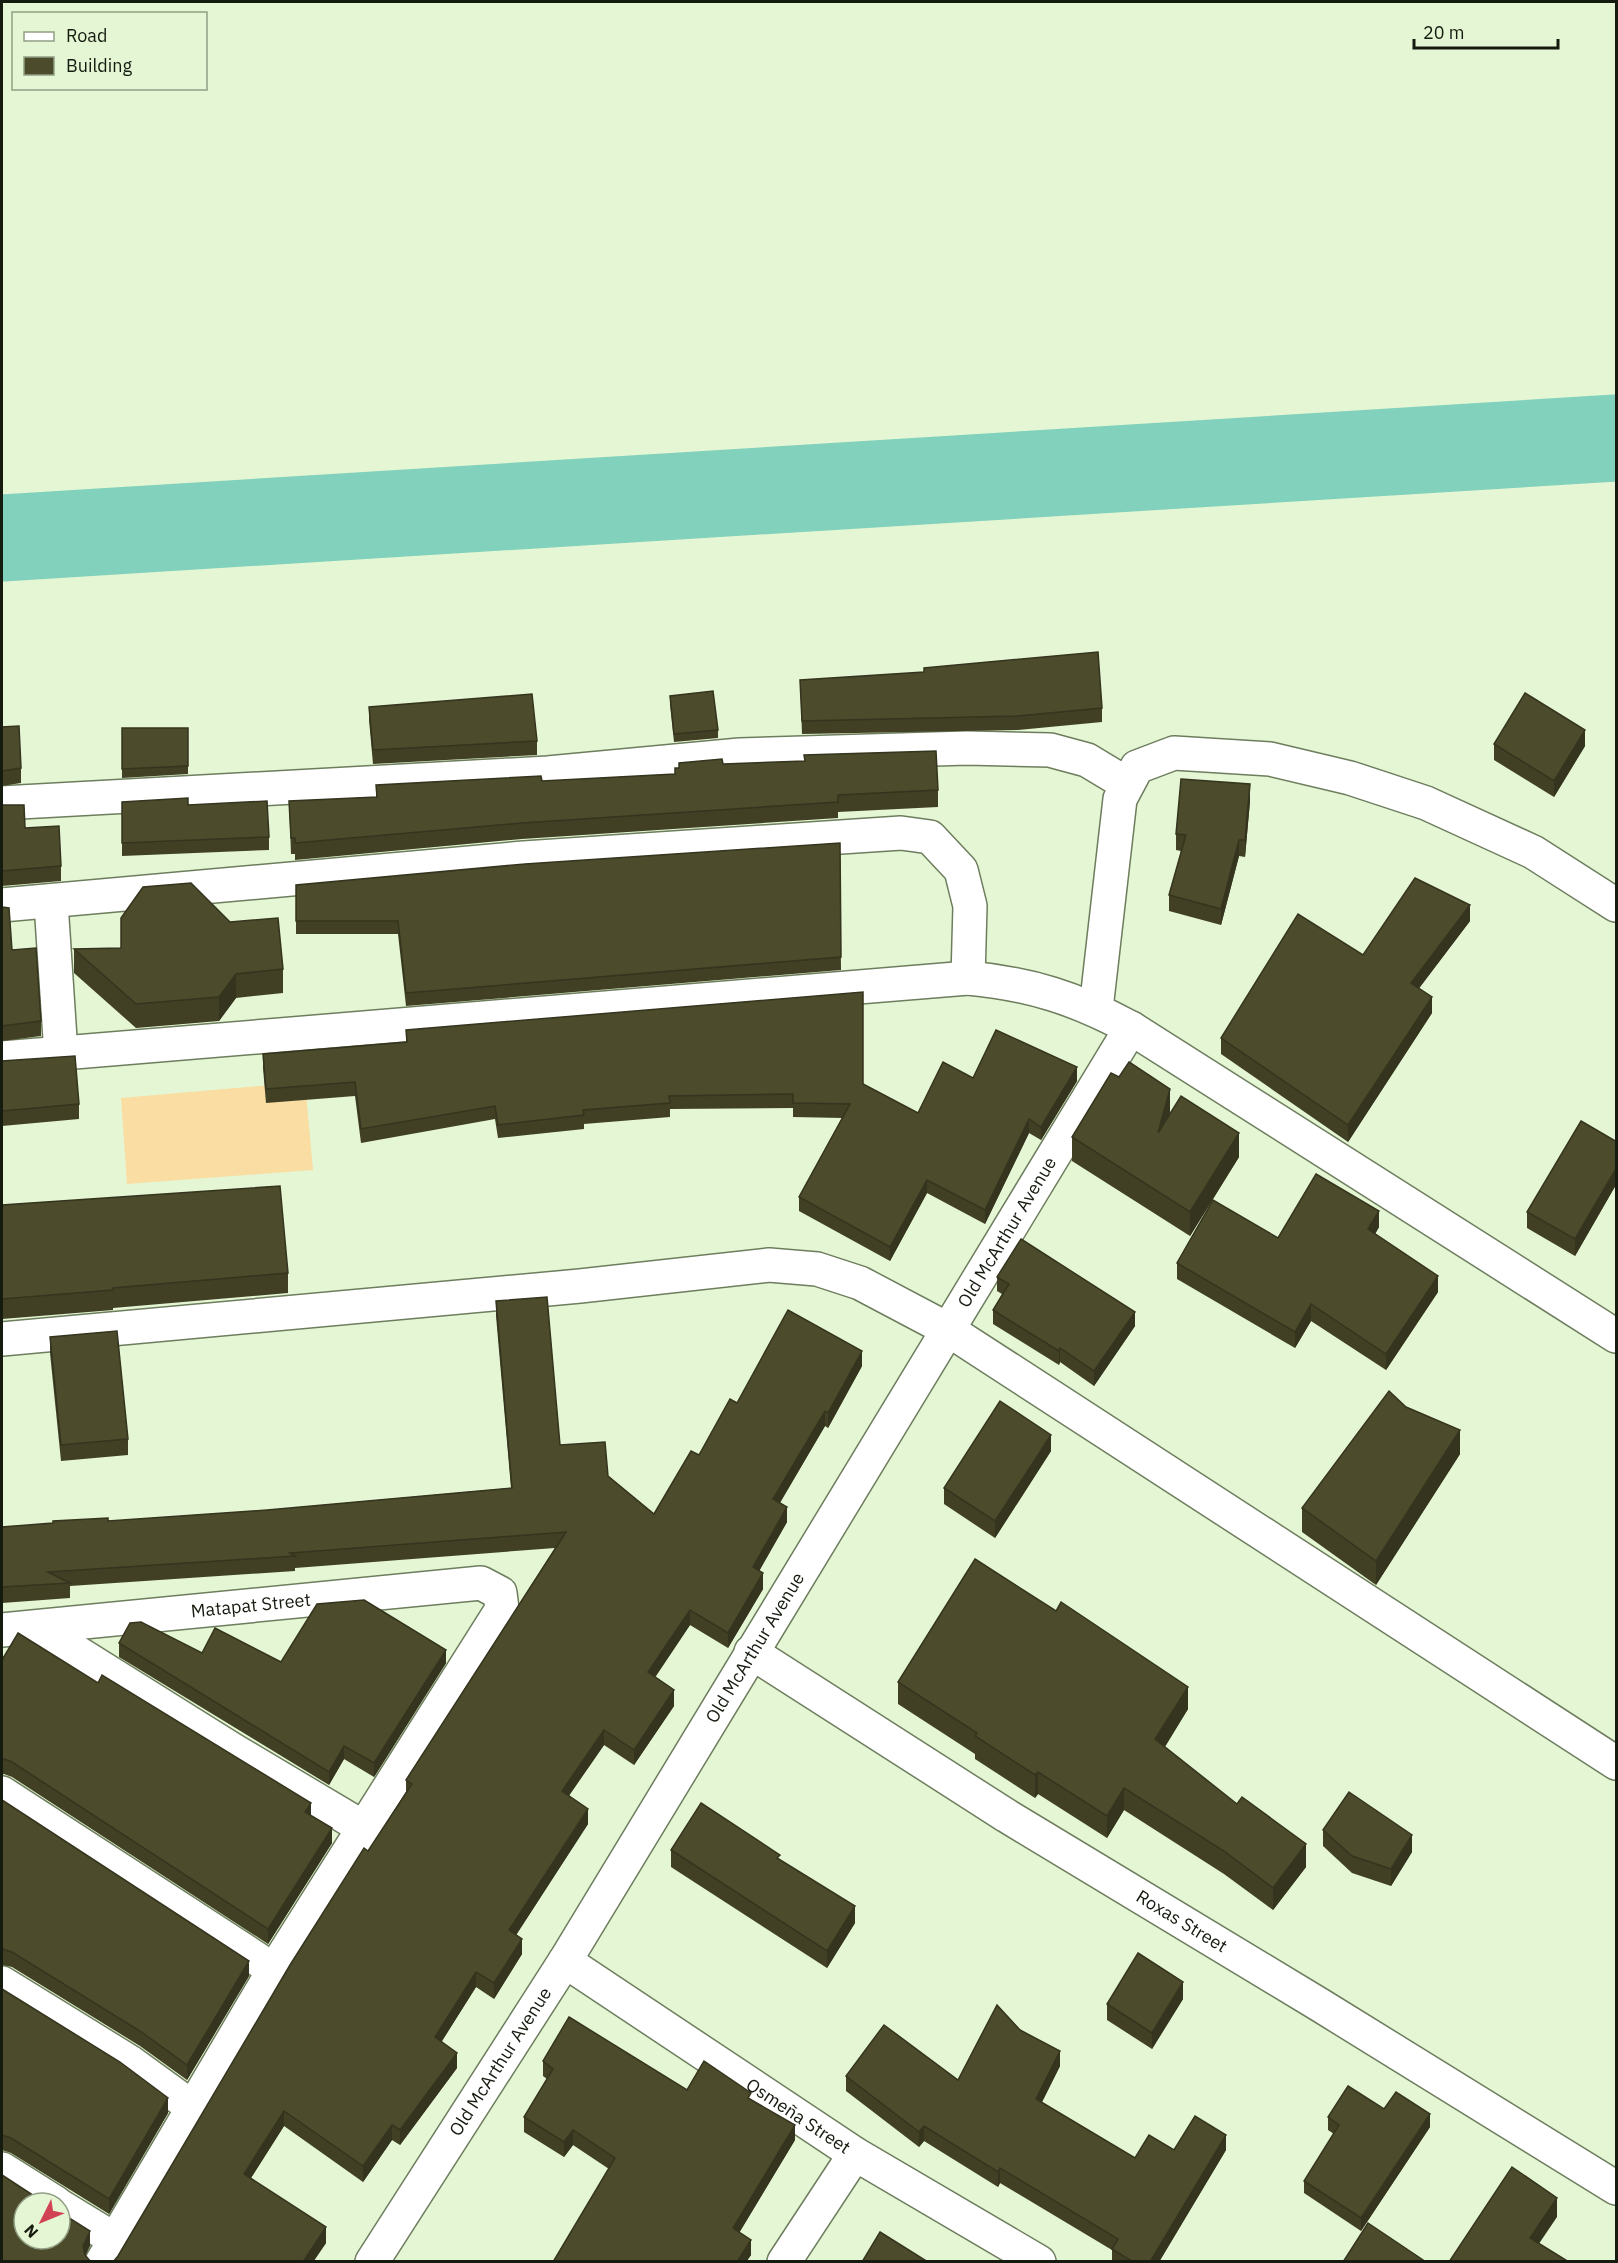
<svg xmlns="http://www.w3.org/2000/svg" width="1618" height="2263" font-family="'IBM Plex Sans',sans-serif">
	<rect width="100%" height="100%" fill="#e4f6d3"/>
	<path fill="#f9dda2" d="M 305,1082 L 313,1170 L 127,1184 L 121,1098 Z"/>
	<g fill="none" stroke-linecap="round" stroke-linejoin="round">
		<path stroke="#81d1bc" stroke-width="87" d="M 2,538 L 1616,438"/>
		<defs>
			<g id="street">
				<path d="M 2,803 L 548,773 L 740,755 L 967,748 L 1050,750 L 1087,760 L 1127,784"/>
				<path d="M 51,903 L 61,1054"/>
				<path d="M 2,905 L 524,858 L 901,833 L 930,837 L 961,870 L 970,906 L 968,978"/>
				<path d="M 1096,1009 L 1120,799 L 1137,767 L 1174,753 L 1270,759 L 1350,778 L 1426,803 L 1533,852 L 1616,905"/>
				<path d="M 2,1058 L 968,978 C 1031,984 1075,998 1131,1028 L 1616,1336"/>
				<path d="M 2,1339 L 580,1286 L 769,1265 L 817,1269 L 860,1283 L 947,1329 L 1616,1763"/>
				<path d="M 38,1628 L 233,1750 L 364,1828"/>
				<path id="s1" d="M 2,1630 L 481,1583 L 500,1593 L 502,1609 L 274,1970 L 102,2262"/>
				<path id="s2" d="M 751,1652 L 1007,1816 L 1320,2005 L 1616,2188"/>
				<path d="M 2,1793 L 274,1970"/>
				<path id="s3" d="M 565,1961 L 855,2154 L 1039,2262"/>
				<path d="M 2,1983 L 130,2062 L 192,2107"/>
				<path d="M 2,2169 L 56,2203"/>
				<path d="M 60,2206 L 114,2239"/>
				<path id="s4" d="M 372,2262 L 565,1961 L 1131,1028"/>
				<path d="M 784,2262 L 855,2154"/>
			</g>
		</defs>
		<use href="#street" stroke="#6d7d5e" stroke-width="36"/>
		<use href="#street" stroke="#fff" stroke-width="33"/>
	</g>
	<g fill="#414025">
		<path d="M 800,680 L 1102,708 L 1102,722 L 1018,730 L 802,734 Z"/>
		<path d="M 670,696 L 718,730 L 718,738 L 674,742 L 670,704 Z"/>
		<path d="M 369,707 L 537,741 L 537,755 L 373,764 L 369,720 Z"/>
		<path d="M 2,727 L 21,768 L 21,783 L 2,786 Z"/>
		<path d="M 188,728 L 188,774 L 122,778 L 122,769 Z"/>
		<path d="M 1494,744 L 1585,746 L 1554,797 L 1494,760 Z"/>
		<path d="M 679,763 L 723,764 L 938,790 L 938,807 L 838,812 L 838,818 L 522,839 L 295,860 L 295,854 L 291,854 L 289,801 L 376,797 L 376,785 L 542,781 L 675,774 L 679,768 Z"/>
		<path d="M 1250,801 L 1245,857 L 1239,856 L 1221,925 L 1169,911 L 1169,895 L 1181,851 L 1176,850 L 1176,834 Z"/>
		<path d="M 122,802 L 188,805 L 269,837 L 269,850 L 122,856 Z"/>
		<path d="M 2,805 L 61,866 L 61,881 L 2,886 Z"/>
		<path d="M 840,843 L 841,970 L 406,1006 L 398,934 L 296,934 L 296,885 Z"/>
		<path d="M 2,907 L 12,950 L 41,1021 L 41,1036 L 2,1041 Z"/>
		<path d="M 1470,921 L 1419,988 L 1432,1013 L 1348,1142 L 1221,1054 L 1221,1038 L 1363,955 Z"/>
		<path d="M 230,922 L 283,969 L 283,993 L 236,998 L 219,1021 L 136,1028 L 74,973 L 74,949 L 121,948 Z"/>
		<path d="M 406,1030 L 863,1084 L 918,1113 L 973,1078 L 1077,1081 L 1041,1140 L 1029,1133 L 985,1224 L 927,1193 L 890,1261 L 799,1211 L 799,1197 L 842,1118 L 793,1117 L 793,1108 L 670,1109 L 670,1117 L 584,1124 L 584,1129 L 498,1138 L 495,1119 L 361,1143 L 355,1096 L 266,1103 L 263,1068 L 263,1054 L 406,1042 Z"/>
		<path d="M 2,1061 L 79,1104 L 79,1119 L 2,1126 Z"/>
		<path d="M 1170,1112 L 1169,1114 L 1239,1157 L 1190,1236 L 1072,1161 L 1072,1137 Z"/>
		<path d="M 1617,1142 L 1617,1183 L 1575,1256 L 1527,1228 L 1527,1212 Z"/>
		<path d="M 2,1205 L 288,1273 L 288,1293 L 113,1308 L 113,1310 L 2,1319 Z"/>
		<path d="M 1379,1227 L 1375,1234 L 1438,1292 L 1386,1370 L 1311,1321 L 1295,1348 L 1177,1279 L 1177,1263 L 1278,1238 Z"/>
		<path d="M 997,1277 L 1135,1326 L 1094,1386 L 1060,1362 L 1059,1365 L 993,1324 L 993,1310 L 1002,1294 L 997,1291 Z"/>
		<path d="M 496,1301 L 560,1445 L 608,1476 L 654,1514 L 737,1403 L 862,1366 L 828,1428 L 825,1426 L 780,1503 L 787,1522 L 759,1571 L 763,1589 L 728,1648 L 690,1625 L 655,1677 L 674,1706 L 634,1765 L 604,1745 L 569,1795 L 588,1824 L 516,1935 L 522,1954 L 494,1999 L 476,1987 L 442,2041 L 457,2068 L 400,2145 L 392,2140 L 363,2182 L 284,2126 L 251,2178 L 326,2243 L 313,2262 L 113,2262 L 118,2256 L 368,1851 L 406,1792 L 406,1780 L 555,1548 L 295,1568 L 295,1571 L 70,1586 L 70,1598 L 2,1603 L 2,1527 L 108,1521 L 267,1510 L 511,1488 L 496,1316 Z"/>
		<path d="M 50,1337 L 128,1439 L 128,1455 L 61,1461 L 50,1353 Z"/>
		<path d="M 1406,1407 L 1460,1454 L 1376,1585 L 1302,1532 L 1302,1508 Z"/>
		<path d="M 1051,1451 L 995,1538 L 944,1504 L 944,1488 Z"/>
		<path d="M 119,1643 L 281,1662 L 446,1663 L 374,1777 L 344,1759 L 329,1785 L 119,1657 Z"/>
		<path d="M 2,1660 L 311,1815 L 332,1843 L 268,1944 L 12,1777 L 4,1774 L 2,1775 Z"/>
		<path d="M 898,1682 L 1188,1709 L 1165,1747 L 1306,1867 L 1273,1910 L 1224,1874 L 1124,1810 L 1107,1838 L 1038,1794 L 1035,1798 L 975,1759 L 975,1754 L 898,1704 Z"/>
		<path d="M 2,1800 L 249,1976 L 187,2080 L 140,2046 L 12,1967 L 2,1965 Z"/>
		<path d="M 1323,1830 L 1412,1852 L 1391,1886 L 1352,1873 L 1323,1846 Z"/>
		<path d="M 671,1850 L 855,1923 L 827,1968 L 671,1867 Z"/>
		<path d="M 2,1989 L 168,2113 L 109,2214 L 11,2153 L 2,2150 Z"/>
		<path d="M 1183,1999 L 1152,2049 L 1107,2020 L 1107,2004 Z"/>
		<path d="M 1020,2030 L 1060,2066 L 1042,2102 L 1135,2158 L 1174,2150 L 1226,2150 L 1159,2262 L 1112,2262 L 1112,2250 L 1000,2183 L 998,2187 L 924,2141 L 919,2147 L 846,2091 L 846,2076 L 958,2080 Z"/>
		<path d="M 543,2061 L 687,2090 L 751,2099 L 795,2140 L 739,2233 L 751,2255 L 746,2262 L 553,2262 L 609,2169 L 573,2145 L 564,2157 L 524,2132 L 524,2117 L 547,2079 L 543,2076 Z"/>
		<path d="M 1384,2109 L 1430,2127 L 1361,2231 L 1304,2193 L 1304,2181 L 1334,2134 L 1328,2130 L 1328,2117 Z"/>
	</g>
	<g fill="#35341e">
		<path d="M 1585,730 L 1585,746 L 1554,797 L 1554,781 Z"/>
		<path d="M 1250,784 L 1250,801 L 1245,857 L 1245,840 Z"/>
		<path d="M 1239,840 L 1239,856 L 1221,925 L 1221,909 Z"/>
		<path d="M 1470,905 L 1470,921 L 1411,999 L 1411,983 Z"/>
		<path d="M 236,974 L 236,998 L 219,1021 L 219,997 Z"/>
		<path d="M 1432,997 L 1432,1013 L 1348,1142 L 1348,1125 Z"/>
		<path d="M 1077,1067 L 1077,1081 L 1041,1140 L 1041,1127 Z"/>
		<path d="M 1170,1089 L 1170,1112 L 1158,1157 L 1158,1133 Z"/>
		<path d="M 1029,1119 L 1029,1133 L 985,1224 L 985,1210 Z"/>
		<path d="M 1239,1133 L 1239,1157 L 1190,1236 L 1190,1212 Z"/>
		<path d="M 1617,1167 L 1617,1183 L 1575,1256 L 1575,1239 Z"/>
		<path d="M 927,1180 L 927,1193 L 890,1261 L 890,1247 Z"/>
		<path d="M 1379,1211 L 1379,1227 L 1368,1246 L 1368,1229 Z"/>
		<path d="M 1438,1276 L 1438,1292 L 1386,1370 L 1386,1354 Z"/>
		<path d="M 1311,1304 L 1311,1321 L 1295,1348 L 1295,1332 Z"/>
		<path d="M 1135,1312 L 1135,1326 L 1094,1386 L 1094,1371 Z"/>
		<path d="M 1060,1348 L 1060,1362 L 1059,1365 L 1059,1351 Z"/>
		<path d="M 862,1351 L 862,1366 L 828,1428 L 828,1413 Z"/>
		<path d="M 825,1411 L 825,1426 L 773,1514 L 773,1499 Z"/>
		<path d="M 1460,1430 L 1460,1454 L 1376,1585 L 1376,1561 Z"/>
		<path d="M 1051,1435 L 1051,1451 L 995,1538 L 995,1521 Z"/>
		<path d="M 787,1507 L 787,1522 L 753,1582 L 753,1567 Z"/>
		<path d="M 763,1573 L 763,1589 L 728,1648 L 728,1633 Z"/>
		<path d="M 690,1610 L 690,1625 L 648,1688 L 648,1672 Z"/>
		<path d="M 446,1650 L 446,1663 L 374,1777 L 374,1763 Z"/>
		<path d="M 1188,1687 L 1188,1709 L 1155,1762 L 1155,1739 Z"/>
		<path d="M 674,1690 L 674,1706 L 634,1765 L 634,1750 Z"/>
		<path d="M 604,1730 L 604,1745 L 562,1806 L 562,1791 Z"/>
		<path d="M 344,1746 L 344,1759 L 329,1785 L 329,1772 Z"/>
		<path d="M 1038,1772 L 1038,1794 L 1035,1798 L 1035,1775 Z"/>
		<path d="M 1124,1788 L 1124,1810 L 1107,1838 L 1107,1816 Z"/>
		<path d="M 311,1803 L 311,1818 L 305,1812 Z"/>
		<path d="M 588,1809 L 588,1824 L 509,1946 L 509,1930 Z"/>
		<path d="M 332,1828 L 332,1843 L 268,1944 L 268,1929 Z"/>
		<path d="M 1412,1835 L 1412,1852 L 1391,1886 L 1391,1869 Z"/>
		<path d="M 1306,1844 L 1306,1867 L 1273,1910 L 1273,1888 Z"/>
		<path d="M 855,1906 L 855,1923 L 827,1968 L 827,1951 Z"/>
		<path d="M 522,1939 L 522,1954 L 494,1999 L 494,1983 Z"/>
		<path d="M 249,1961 L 249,1976 L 187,2080 L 187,2065 Z"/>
		<path d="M 476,1972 L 476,1987 L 435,2052 L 435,2037 Z"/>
		<path d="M 1183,1982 L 1183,1999 L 1152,2049 L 1152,2033 Z"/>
		<path d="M 1060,2051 L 1060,2066 L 1036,2114 L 1036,2099 Z"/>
		<path d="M 457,2053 L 457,2068 L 400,2145 L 400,2130 Z"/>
		<path d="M 168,2098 L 168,2113 L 109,2214 L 109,2199 Z"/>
		<path d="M 284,2111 L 284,2126 L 244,2189 L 244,2174 Z"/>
		<path d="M 1430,2114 L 1430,2127 L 1361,2231 L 1361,2218 Z"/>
		<path d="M 392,2125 L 392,2140 L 363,2182 L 363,2166 Z"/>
		<path d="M 795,2125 L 795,2140 L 733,2243 L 733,2228 Z"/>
		<path d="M 924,2126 L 924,2141 L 919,2147 L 919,2132 Z"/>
		<path d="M 573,2130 L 573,2145 L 564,2157 L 564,2142 Z"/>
		<path d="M 1226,2135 L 1226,2150 L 1159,2262 L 1150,2262 Z"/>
		<path d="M 1000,2168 L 1000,2183 L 998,2187 L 998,2172 Z"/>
		<path d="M 1557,2198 L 1557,2217 L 1530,2257 L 1530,2238 Z"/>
		<path d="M 326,2227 L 326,2243 L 313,2262 L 303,2262 Z"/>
		<path d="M 90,2231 L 90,2246 L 83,2261 L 83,2246 Z"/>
		<path d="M 751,2240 L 751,2255 L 746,2262 L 737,2262 Z"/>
	</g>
	<g fill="#4c4b2b" stroke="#35341e" stroke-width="1.5">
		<path d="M 1098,652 L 1102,708 L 1018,716 L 802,721 L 800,680 L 924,672 L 924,668 Z"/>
		<path d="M 713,691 L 718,730 L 674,734 L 670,696 Z"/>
		<path d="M 1525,693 L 1585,730 L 1554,781 L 1494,744 Z"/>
		<path d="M 532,694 L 537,741 L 373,750 L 369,707 Z"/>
		<path d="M 19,726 L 21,768 L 2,771 L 2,727 Z"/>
		<path d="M 122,728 L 188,728 L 188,766 L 122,769 Z"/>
		<path d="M 936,751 L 938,790 L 838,795 L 838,802 L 522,823 L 295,843 L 295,838 L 291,838 L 289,801 L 377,797 L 376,785 L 541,776 L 542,781 L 675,774 L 675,768 L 679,768 L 679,763 L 722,759 L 723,764 L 805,761 L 804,755 Z"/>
		<path d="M 1181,779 L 1250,784 L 1245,840 L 1239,840 L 1221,909 L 1169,895 L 1186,835 L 1176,834 Z"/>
		<path d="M 188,798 L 188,805 L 267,801 L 269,837 L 122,843 L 122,802 Z"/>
		<path d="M 2,805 L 24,805 L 25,828 L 59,826 L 61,866 L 2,871 Z"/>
		<path d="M 840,843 L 841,957 L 406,993 L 398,921 L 296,921 L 296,885 L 525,864 Z"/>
		<path d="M 1415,878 L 1470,905 L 1411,983 L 1432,997 L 1348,1125 L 1221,1038 L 1298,914 L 1363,955 Z"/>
		<path d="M 191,883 L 230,922 L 278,918 L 283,969 L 236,974 L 219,997 L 136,1004 L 74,949 L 121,948 L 121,918 L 143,887 Z"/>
		<path d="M 2,907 L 9,908 L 12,950 L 36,948 L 41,1021 L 2,1026 Z"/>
		<path d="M 863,992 L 863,1084 L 918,1113 L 943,1062 L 973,1078 L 996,1030 L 1077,1067 L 1041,1127 L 1029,1119 L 985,1210 L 927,1180 L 890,1247 L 799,1197 L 850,1104 L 793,1103 L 793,1094 L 669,1096 L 670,1103 L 583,1110 L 584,1115 L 498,1125 L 495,1106 L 361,1129 L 355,1082 L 266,1089 L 263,1054 L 407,1042 L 406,1030 Z"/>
		<path d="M 75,1056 L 79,1104 L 2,1111 L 2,1061 Z"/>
		<path d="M 1129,1062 L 1170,1089 L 1158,1133 L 1181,1096 L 1239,1133 L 1190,1212 L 1072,1137 L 1111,1073 L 1119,1077 Z"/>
		<path d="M 1581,1121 L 1617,1142 L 1617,1167 L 1575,1239 L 1527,1212 Z"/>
		<path d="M 1316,1174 L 1379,1211 L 1368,1229 L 1438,1276 L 1386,1354 L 1311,1304 L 1295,1332 L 1177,1263 L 1213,1200 L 1278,1238 Z"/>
		<path d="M 280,1186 L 288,1273 L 113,1288 L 113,1290 L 2,1299 L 2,1205 Z"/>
		<path d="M 1021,1239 L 1135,1312 L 1094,1371 L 1060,1348 L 1059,1351 L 993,1310 L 1009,1284 L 997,1277 Z"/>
		<path d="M 547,1297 L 560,1445 L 605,1442 L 608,1476 L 654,1514 L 691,1451 L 699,1455 L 730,1399 L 737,1403 L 788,1310 L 862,1351 L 828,1413 L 825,1411 L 773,1499 L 787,1507 L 753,1567 L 763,1573 L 728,1633 L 690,1610 L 648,1672 L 674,1690 L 634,1750 L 604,1730 L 562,1791 L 588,1809 L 509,1930 L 522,1939 L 494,1983 L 476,1972 L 435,2037 L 457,2053 L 400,2130 L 392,2125 L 363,2166 L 284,2111 L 244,2174 L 326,2227 L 303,2262 L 113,2262 L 118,2256 L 290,1965 L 364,1848 L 368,1851 L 412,1784 L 406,1780 L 566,1532 L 290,1553 L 295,1556 L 48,1572 L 70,1583 L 2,1587 L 2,1527 L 53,1523 L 53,1521 L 108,1518 L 108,1521 L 267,1510 L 512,1488 L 496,1301 Z"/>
		<path d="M 117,1331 L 128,1439 L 61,1445 L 50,1337 Z"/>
		<path d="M 1389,1391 L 1406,1407 L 1460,1430 L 1376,1561 L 1302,1508 Z"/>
		<path d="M 1000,1401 L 1051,1435 L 995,1521 L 944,1488 Z"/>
		<path d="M 975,1559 L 1056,1611 L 1061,1602 L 1188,1687 L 1155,1739 L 1237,1804 L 1242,1797 L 1306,1844 L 1273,1888 L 1224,1851 L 1124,1788 L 1107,1816 L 1038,1772 L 1035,1775 L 975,1736 L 977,1733 L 898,1682 Z"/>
		<path d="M 364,1600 L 446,1650 L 374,1763 L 344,1746 L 329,1772 L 119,1643 L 130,1623 L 141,1622 L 202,1653 L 215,1628 L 281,1662 L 317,1604 Z"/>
		<path d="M 18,1633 L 98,1683 L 102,1675 L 311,1803 L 305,1812 L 332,1828 L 268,1929 L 12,1762 L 4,1759 L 2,1760 L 2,1660 Z"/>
		<path d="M 1349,1792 L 1412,1835 L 1391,1869 L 1352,1856 L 1323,1830 Z"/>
		<path d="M 2,1800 L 249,1961 L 187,2065 L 140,2031 L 12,1952 L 2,1949 Z"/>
		<path d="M 701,1803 L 780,1855 L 777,1858 L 855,1906 L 827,1951 L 671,1850 Z"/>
		<path d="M 1138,1953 L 1183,1982 L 1152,2033 L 1107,2004 Z"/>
		<path d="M 2,1989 L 120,2062 L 168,2098 L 109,2199 L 11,2138 L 2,2135 Z"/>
		<path d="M 997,2005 L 1020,2030 L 1060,2051 L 1036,2099 L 1135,2158 L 1149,2135 L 1174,2150 L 1195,2116 L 1226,2135 L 1150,2262 L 1133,2262 L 1112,2249 L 1118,2239 L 1000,2168 L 998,2172 L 924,2126 L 919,2132 L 846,2076 L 884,2025 L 958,2080 Z"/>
		<path d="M 569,2017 L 687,2090 L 704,2061 L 751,2093 L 748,2098 L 795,2125 L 733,2228 L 751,2240 L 737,2262 L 553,2262 L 615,2158 L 573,2130 L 564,2142 L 524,2117 L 553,2069 L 543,2061 Z"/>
		<path d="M 1348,2086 L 1384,2109 L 1396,2092 L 1430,2114 L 1361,2218 L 1304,2181 L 1339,2125 L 1328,2117 Z"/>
		<path d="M 1512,2167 L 1557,2198 L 1530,2238 L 1569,2262 L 1449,2262 Z"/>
		<path d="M 2,2175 L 45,2203 L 24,2203 L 24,2239 L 60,2239 L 60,2212 L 90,2231 L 83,2246 L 85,2255 L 91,2262 L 2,2262 Z"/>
		<path d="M 1368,2223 L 1426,2262 L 1343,2262 Z"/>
		<path d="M 880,2232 L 928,2262 L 862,2262 Z"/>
	</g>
	<g text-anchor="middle" stroke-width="6" stroke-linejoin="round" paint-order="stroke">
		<g font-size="18" fill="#151b0f" stroke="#e4f6d3">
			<text dy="6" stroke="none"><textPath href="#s4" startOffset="1210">Old McArthur Avenue</textPath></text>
			<text dy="6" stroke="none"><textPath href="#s1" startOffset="250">Matapat Street</textPath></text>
			<text dy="6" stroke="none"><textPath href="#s4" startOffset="724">Old McArthur Avenue</textPath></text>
			<text dy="6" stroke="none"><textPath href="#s2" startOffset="508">Roxas Street</textPath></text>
			<text dy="6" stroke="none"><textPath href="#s4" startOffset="238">Old McArthur Avenue</textPath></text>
			<text dy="6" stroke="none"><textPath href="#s3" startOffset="280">Osmeña Street</textPath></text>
		</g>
	</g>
	<rect width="1618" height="2263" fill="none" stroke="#151b0f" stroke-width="6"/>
	<rect x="12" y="12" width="195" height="78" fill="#e4f6d3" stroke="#919e85" stroke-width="1.5"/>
	<rect x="24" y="32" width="30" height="9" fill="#ffffff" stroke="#919e85" stroke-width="1.5"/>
	<text x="66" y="42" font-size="18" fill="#151b0f">Road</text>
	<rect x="24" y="57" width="30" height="18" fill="#4c4b2b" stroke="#919e85" stroke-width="1.5"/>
	<text x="66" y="72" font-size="18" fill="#151b0f">Building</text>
	<g transform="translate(42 2221) rotate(227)"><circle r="28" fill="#e4f6d3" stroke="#919e85" stroke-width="1.5"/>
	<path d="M0-4.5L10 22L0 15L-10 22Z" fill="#d24255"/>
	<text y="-9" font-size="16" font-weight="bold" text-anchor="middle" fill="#151b0f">N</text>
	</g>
	<path d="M1414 39v9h144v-9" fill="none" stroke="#151b0f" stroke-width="3"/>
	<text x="1423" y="39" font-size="18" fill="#151b0f" stroke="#e4f6d3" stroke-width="4.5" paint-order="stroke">20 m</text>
</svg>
